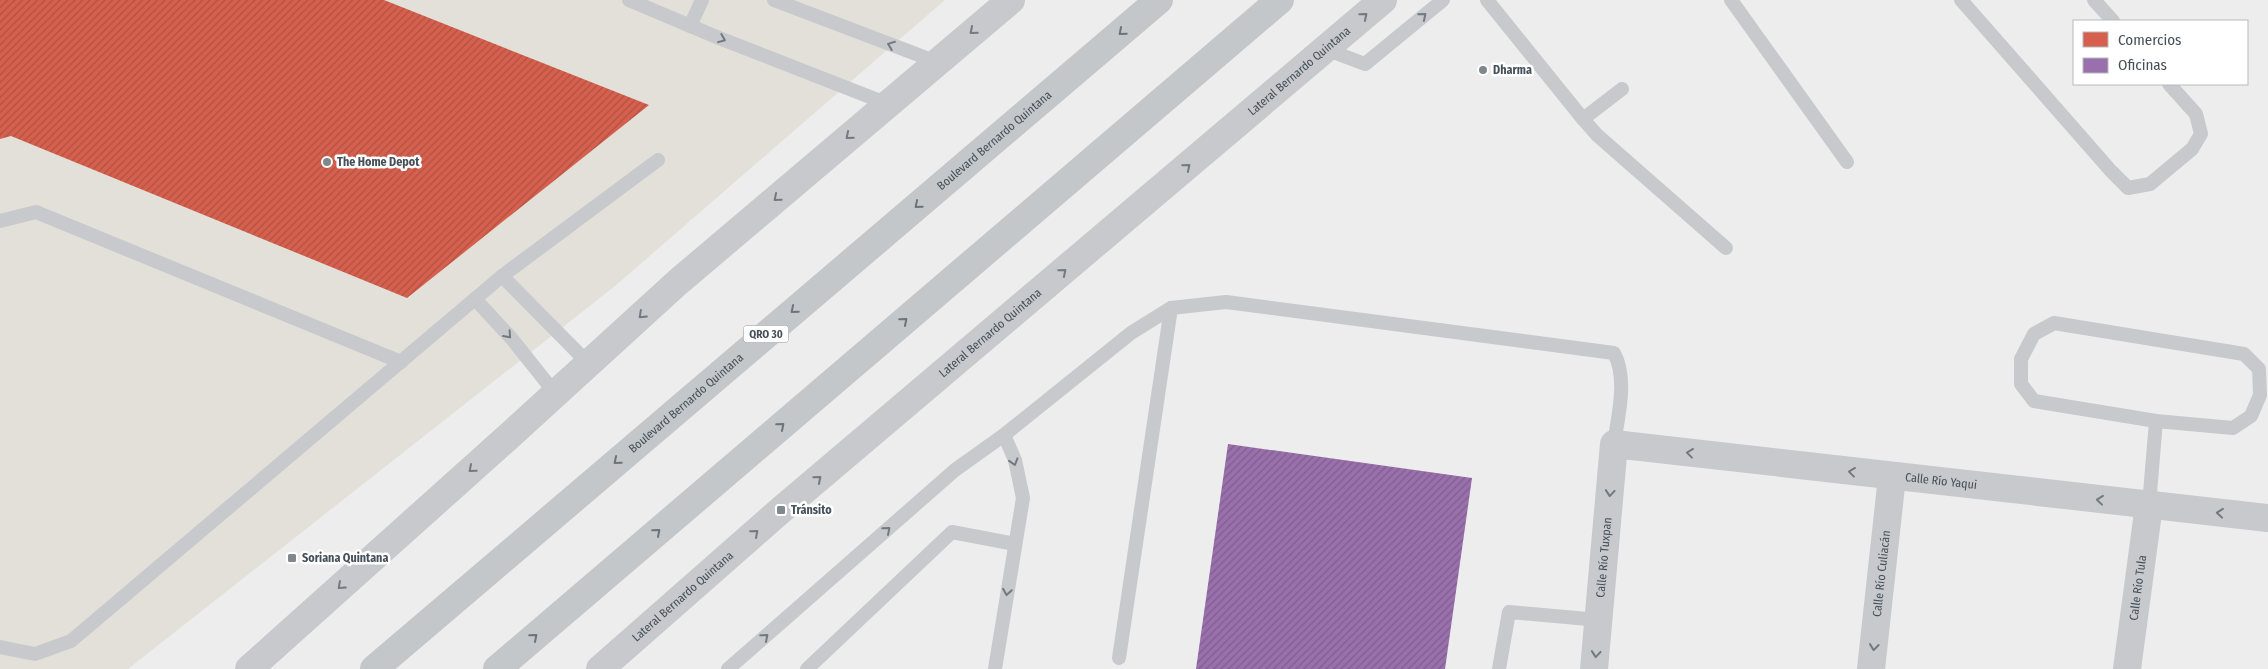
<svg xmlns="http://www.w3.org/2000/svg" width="2268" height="669" font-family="'Fira Sans Condensed',sans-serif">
	<defs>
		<pattern id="shops-hatch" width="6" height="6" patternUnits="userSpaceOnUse" patternTransform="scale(1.25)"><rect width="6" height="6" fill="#d6604d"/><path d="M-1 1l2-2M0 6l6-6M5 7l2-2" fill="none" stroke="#af5243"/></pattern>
		<pattern id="offices-hatch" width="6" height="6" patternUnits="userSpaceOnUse" patternTransform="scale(1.25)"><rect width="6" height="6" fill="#9970ab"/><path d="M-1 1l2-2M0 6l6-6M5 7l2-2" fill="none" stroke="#7f5e8e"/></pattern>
	</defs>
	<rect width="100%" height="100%" fill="#eeeded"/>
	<path fill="#e3e0da" d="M 0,0 L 945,0 L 615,286 L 128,669 L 0,669 Z"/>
	<path fill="url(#shops-hatch)" d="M 0,0 L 384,0 L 649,105 L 407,298 L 11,136 L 0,139 Z"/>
	<path fill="url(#offices-hatch)" d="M 1228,444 L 1472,478 L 1445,669 L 1196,669 Z"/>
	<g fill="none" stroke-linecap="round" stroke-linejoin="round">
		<g stroke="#c7c9cc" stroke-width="14">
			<path d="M 629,0 L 719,38 L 888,104"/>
			<path d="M 774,0 L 937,62"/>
			<path d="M 1487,0 L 1583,119 L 1622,89"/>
			<path d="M 1731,0 L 1847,162"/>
			<path d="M 1961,0 L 2111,171 L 2128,188 L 2150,184 L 2192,149 L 2201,134 L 2196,114 L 2169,84"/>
			<path d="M 2094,0 L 2113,21"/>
			<path d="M 690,26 L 702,0"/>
			<path d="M 1325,49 L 1365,64 L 1443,0"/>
			<path d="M 1583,119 L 1597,135 L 1726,248"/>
			<path d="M 0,221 L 36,212 L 401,362"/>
			<path d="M 502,276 L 589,364"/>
			<path d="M 475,299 L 512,339 L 555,393"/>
			<path d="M 2054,323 L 2244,354 L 2259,369 L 2260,395 L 2251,416 L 2233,428 L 2156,421 L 2034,401 L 2021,384 L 2021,359 L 2034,334 Z"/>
			<path d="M 1004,435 L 1131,333 L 1171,308 L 1226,302 L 1614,353 C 1628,379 1618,416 1614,444"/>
			<path d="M 2149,505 L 2156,421"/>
			<path d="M 0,647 L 35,654 L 71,641 L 502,276 L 658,160"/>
			<path d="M 1119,658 L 1171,308"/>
			<path d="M 728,669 L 955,470 L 1004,435 L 1015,460 L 1023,498 L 995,669"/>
			<path d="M 807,669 L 952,532 L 1015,544"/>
			<path d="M 1499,669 L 1509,612 L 1599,620"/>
		</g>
		<g stroke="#c7c9cc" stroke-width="28">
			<path id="s1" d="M 1594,669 L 1614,444 L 2268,518"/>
			<path id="s2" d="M 1871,669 L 1892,477"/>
			<path id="s3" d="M 2127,669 L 2149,505"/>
		</g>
		<g stroke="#c7c9cc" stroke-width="28">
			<path d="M 249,669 L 508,437 L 678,282 L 1011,0"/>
			<path id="s4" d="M 600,669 L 781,510 L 1383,0"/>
		</g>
		<g stroke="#c4c7ca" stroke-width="28">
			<path id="s5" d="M 374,669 L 1159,0"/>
			<path d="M 497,669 L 1280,0"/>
		</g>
	</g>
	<defs><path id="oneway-chevron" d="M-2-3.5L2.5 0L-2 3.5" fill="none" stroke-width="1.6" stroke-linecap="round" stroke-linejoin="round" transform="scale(1.25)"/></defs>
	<g stroke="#727a81">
		<use href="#oneway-chevron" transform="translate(1364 16) rotate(-40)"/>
		<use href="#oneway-chevron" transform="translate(1423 16) rotate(-40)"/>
		<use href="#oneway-chevron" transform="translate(973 31) rotate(140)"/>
		<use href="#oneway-chevron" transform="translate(722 39) rotate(22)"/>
		<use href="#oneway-chevron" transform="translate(891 45) rotate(-159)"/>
		<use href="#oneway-chevron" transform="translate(849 136) rotate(140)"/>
		<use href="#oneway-chevron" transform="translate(1187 167) rotate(-40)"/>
		<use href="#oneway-chevron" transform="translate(777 198) rotate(140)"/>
		<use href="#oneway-chevron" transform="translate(1063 272) rotate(-40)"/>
		<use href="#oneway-chevron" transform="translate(642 315) rotate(137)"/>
		<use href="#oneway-chevron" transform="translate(508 335) rotate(48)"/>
		<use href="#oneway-chevron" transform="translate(1690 453) rotate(-173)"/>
		<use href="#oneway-chevron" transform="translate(1014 462) rotate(73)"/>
		<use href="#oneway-chevron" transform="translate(472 469) rotate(139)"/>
		<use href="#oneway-chevron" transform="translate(1852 472) rotate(-173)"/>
		<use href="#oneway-chevron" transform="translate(818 479) rotate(-40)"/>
		<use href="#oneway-chevron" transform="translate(1610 493) rotate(95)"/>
		<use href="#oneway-chevron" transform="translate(2100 500) rotate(-174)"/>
		<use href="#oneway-chevron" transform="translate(2220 513) rotate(-174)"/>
		<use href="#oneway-chevron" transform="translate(887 530) rotate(-41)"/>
		<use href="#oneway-chevron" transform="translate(755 533) rotate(-41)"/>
		<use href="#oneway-chevron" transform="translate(341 586) rotate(138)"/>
		<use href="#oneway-chevron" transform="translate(1007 592) rotate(99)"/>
		<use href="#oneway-chevron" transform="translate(765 637) rotate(-41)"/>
		<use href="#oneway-chevron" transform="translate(1874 647) rotate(96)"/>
		<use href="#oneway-chevron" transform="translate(1596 654) rotate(95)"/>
	</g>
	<g stroke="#6b747b">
		<use href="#oneway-chevron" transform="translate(1122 32) rotate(140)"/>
		<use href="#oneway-chevron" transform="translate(918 205) rotate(140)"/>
		<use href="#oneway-chevron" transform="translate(794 310) rotate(140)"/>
		<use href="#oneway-chevron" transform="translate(904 321) rotate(-41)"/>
		<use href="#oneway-chevron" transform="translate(781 426) rotate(-41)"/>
		<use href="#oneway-chevron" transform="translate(617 461) rotate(140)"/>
		<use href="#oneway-chevron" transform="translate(657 532) rotate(-41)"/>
		<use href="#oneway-chevron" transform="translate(534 637) rotate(-41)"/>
	</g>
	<g fill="#80878d" stroke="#fff" stroke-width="2">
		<circle cx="1483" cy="70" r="5"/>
		<circle cx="327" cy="162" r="5"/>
		<rect x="776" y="505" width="10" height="10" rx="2.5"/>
		<rect x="287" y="553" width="10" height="10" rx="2.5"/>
	</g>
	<g text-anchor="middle" stroke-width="5" stroke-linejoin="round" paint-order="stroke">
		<rect fill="#fff" stroke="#7d848b" stroke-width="1" x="743.5" y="325.5" width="45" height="17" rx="4"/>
		<g font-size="11" font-weight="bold" fill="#455059">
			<text x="766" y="338">QRO 30</text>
		</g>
		<g font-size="12" font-weight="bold" fill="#455059" stroke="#fff" text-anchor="start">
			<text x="1493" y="74">Dharma</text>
			<text x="337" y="166">The Home Depot</text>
			<text x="791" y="514">Tránsito</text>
			<text x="302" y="562">Soriana Quintana</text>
		</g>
		<g font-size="12" fill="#455059" stroke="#fff">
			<text dy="4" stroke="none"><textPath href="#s4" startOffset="920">Lateral Bernardo Quintana</textPath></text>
			<text dy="4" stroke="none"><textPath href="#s5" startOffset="815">Boulevard Bernardo Quintana</textPath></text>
			<text dy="4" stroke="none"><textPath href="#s4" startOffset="515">Lateral Bernardo Quintana</textPath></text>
			<text dy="4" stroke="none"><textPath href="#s5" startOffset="410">Boulevard Bernardo Quintana</textPath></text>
			<text dy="4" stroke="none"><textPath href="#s1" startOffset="555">Calle Río Yaqui</textPath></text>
			<text dy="4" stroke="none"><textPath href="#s1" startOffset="112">Calle Río Tuxpan</textPath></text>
			<text dy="4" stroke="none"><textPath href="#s2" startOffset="96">Calle Río Culiacán</textPath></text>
			<text dy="4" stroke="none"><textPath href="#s3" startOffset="82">Calle Río Tula</textPath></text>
			<text dy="4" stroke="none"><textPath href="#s4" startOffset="110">Lateral Bernardo Quintana</textPath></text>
		</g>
	</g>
	<rect x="2073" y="20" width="175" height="65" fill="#ffffff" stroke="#b5b9bd"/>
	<rect x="2083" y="32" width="25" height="15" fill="#d6604d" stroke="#b5b9bd"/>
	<text x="2118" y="45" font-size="15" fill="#455059">Comercios</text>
	<rect x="2083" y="58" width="25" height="15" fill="#9970ab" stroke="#b5b9bd"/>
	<text x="2118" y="70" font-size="15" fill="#455059">Oficinas</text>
</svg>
